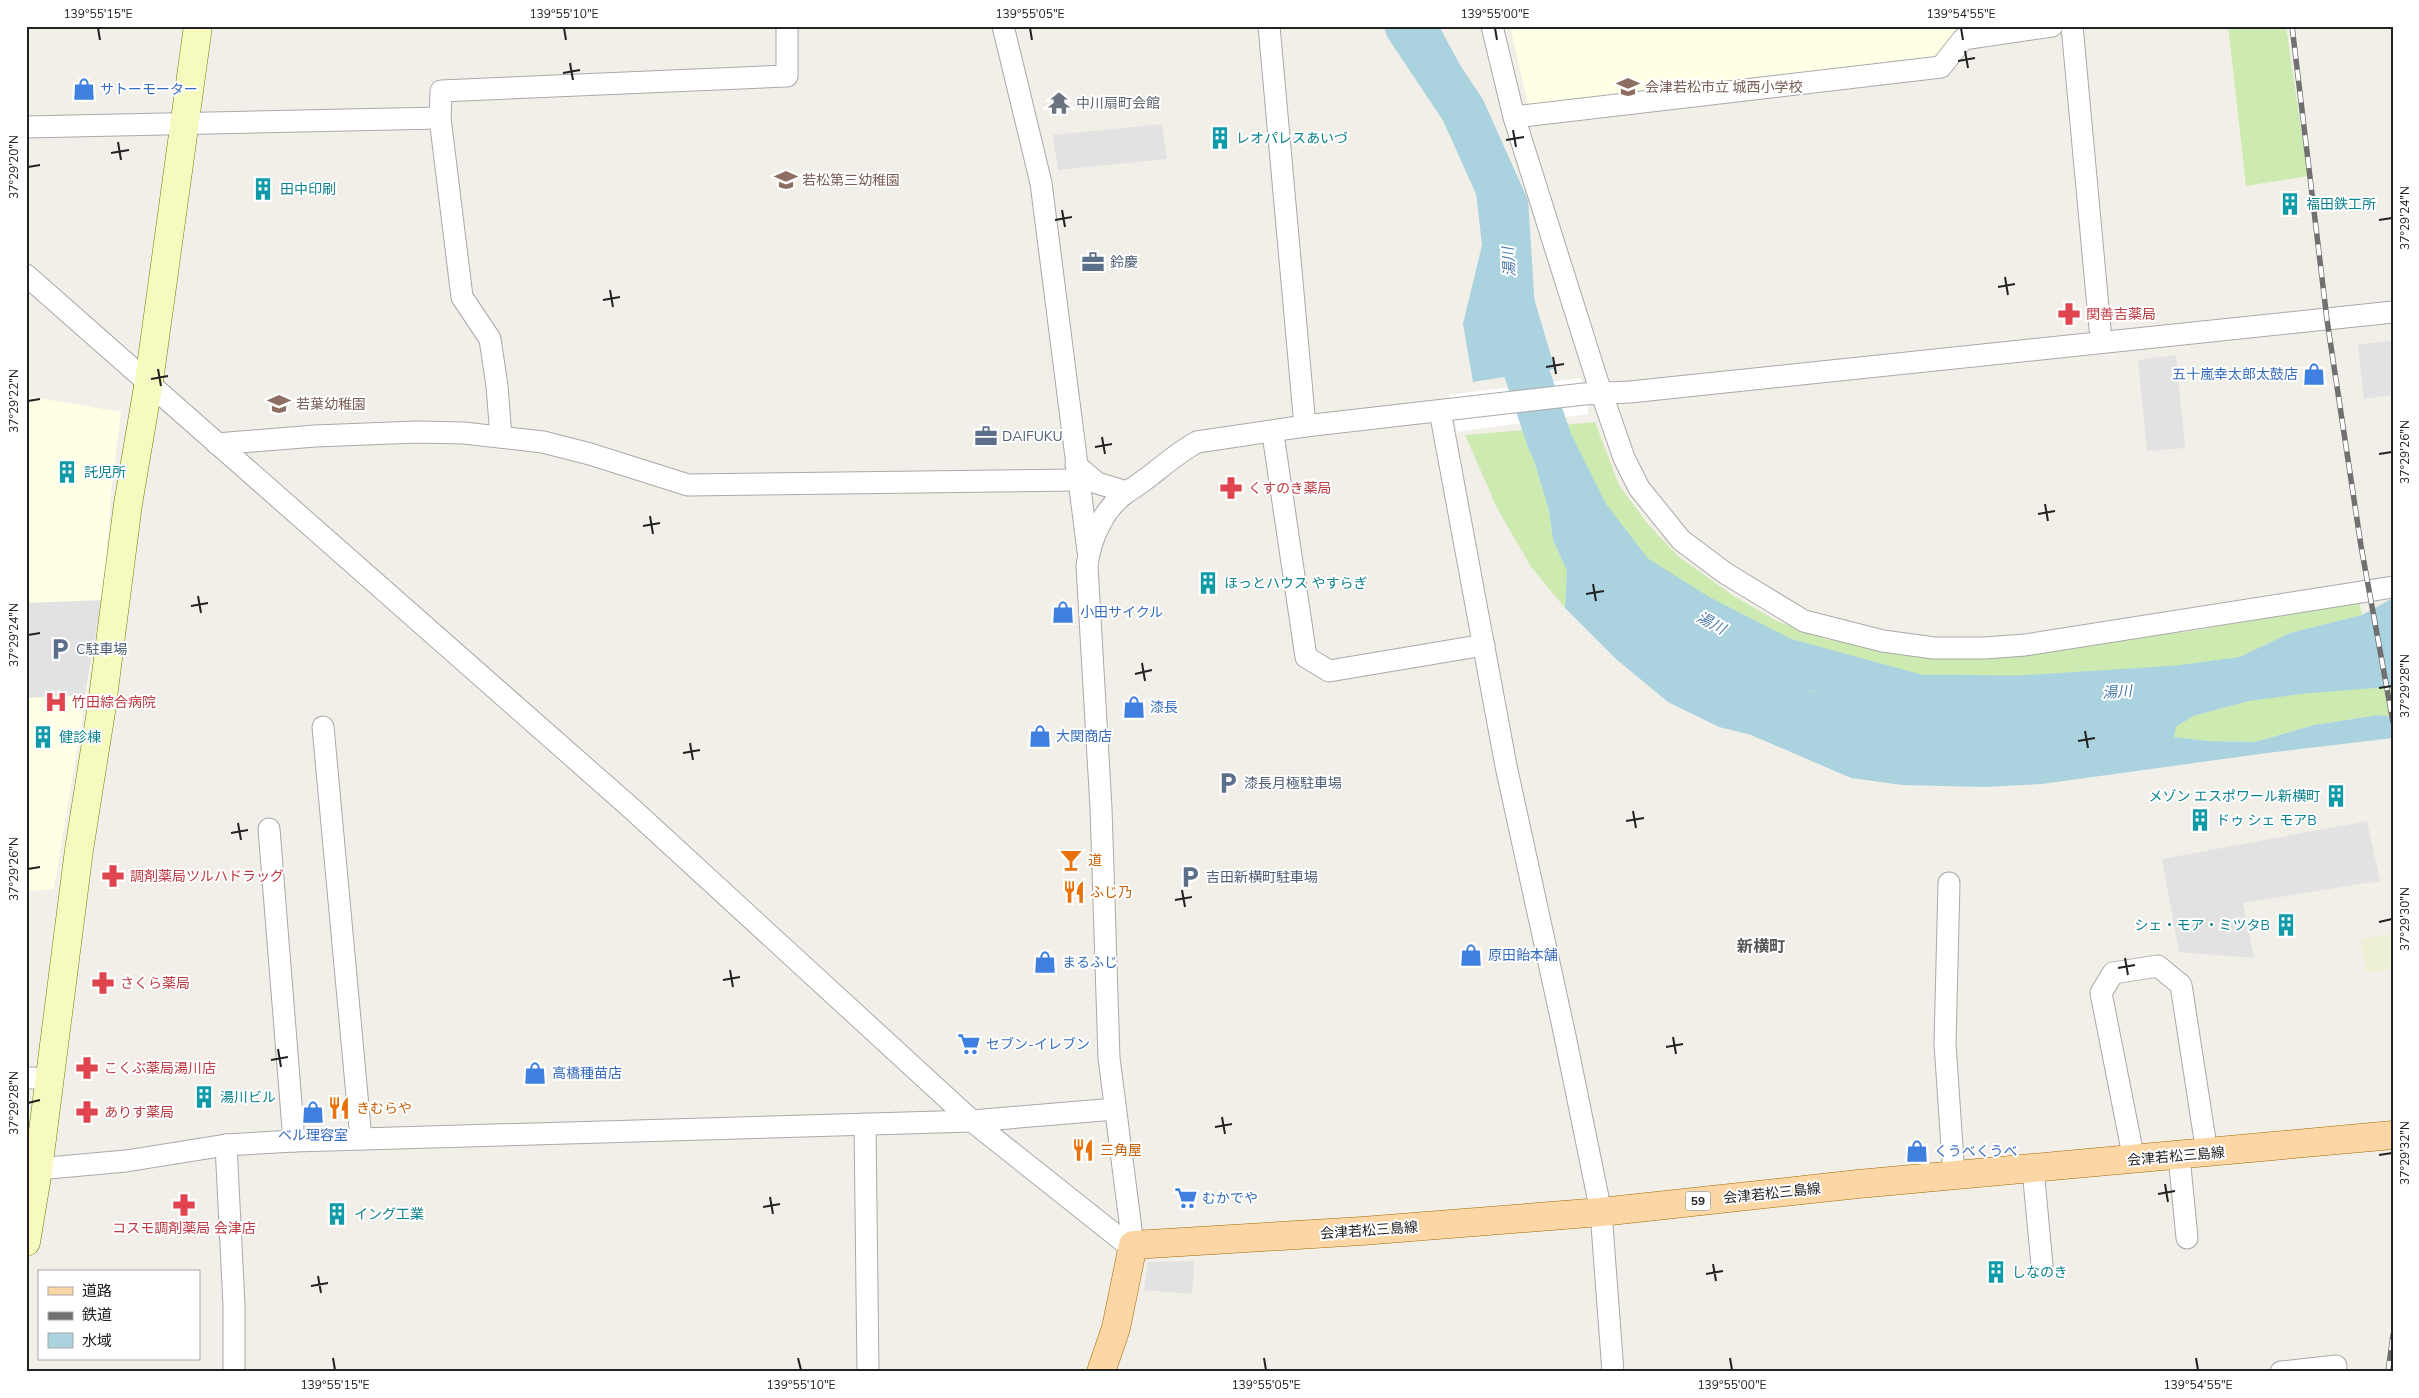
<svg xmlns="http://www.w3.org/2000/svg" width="2419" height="1398" font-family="'Nunito Sans','Noto Sans JP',sans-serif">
	<rect width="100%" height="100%" fill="#f2efe9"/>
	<g fill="#ffffe5">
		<path d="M 1510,26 L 2016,26 L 1962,35 L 1938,64 L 1529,109 Z"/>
		<path d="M 26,396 L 121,412 L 111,493 L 105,580 L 54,889 L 26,891 Z"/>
	</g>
	<path fill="#eef0d5" d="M 2393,934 L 2393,969 L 2366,973 L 2361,939 Z"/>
	<g fill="#cdebb0">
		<path d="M 2228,26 L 2286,26 L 2308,176 L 2246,186 Z"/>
		<path d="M 1595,422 L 1619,485 L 1647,523 L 1678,556 L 1735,597 L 1779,622 L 1828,640 L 1887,649 L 2108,640 L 2186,632 L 2359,602 L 2362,615 L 2290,633 L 2235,659 L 2175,678 L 2013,719 L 1978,719 L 1918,711 L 1808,691 L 1697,629 L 1636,588 L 1601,549 L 1554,426 Z"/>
		<path d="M 1525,430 L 1549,511 L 1553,540 L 1567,571 L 1565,608 L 1531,567 L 1497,508 L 1465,435 Z"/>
		<path d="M 2367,644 L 2393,648 L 2393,717 L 2378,715 L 2314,725 L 2255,742 L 2209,741 L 2174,737 L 2175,727 L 2193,716 L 2245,702 L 2273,689 L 2311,661 Z"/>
	</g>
	<g fill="#e2e2e2">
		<path d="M 1162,124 L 1167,159 L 1058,170 L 1053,135 Z"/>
		<path d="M 2393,340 L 2393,395 L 2364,399 L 2358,345 Z"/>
		<path d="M 2176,355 L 2185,448 L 2147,451 L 2138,360 Z"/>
		<path d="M 102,600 L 85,695 L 26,698 L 26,603 Z"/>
		<path d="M 2367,821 L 2380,881 L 2243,903 L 2254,958 L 2179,952 L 2162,859 Z"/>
		<path d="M 1194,1261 L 1192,1294 L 1144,1290 L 1148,1262 Z"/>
	</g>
	<g fill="#aad3df">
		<path d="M 1397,26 L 1439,26 L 1474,91 L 1478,116 L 1494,179 L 1523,261 L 1555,369 L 1473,382 L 1463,324 L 1482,245 L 1475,184 L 1430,63 Z"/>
		<path d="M 1554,426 L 1601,549 L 1636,588 L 1697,629 L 1808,691 L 1918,711 L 1978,719 L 2013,719 L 2175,678 L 2235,659 L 2290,633 L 2362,615 L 2393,598 L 2393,648 L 2367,644 L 2311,661 L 2273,689 L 2245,702 L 2193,716 L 2176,727 L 2174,737 L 2209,741 L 2255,742 L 2314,725 L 2378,715 L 2393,717 L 2393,738 L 2267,753 L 2042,784 L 1984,787 L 1902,785 L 1851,778 L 1751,735 L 1719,727 L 1668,702 L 1616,659 L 1565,608 L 1567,571 L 1553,540 L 1549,511 L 1525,430 Z"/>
	</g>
	<path fill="#fff" d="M 1581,378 L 1589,414 L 1457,432 L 1449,395 Z"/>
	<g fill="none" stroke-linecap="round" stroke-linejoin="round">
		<path stroke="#aad3df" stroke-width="45" d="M 1407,26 L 1463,110 L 1506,206 L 1514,335 L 1550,442 L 1587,516 L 1632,575 L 1699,617 L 1783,660 L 1918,697 L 2021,698 L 2177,688 L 2304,671 L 2393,664"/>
		<defs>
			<g id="street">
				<path d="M 1003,26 L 1041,183 L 1088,551"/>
				<path d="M 1269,26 L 1305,426"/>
				<path d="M 1492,26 L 1514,117 L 1597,380 L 1624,458 L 1639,488 L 1681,540 L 1725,573 L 1804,621 L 1883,641 L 1934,648 L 1984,648 L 2025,645 L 2393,587"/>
				<path d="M 2072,26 L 2100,329"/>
				<path d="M 1514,117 L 1941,67 L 1963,39 L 2052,26"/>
				<path d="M 26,127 L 440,118"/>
				<path d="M 26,275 L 631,808 L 972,1121 L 1123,1241 L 1133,1245 L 1109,1058 L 1101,808 L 1087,566 C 1090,539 1104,508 1127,492 C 1135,487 1142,482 1150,476 C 1165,464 1179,452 1197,442 L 1305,426 L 1584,394 L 1630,392 L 2393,312"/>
				<path d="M 1440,411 L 1506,766 L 1565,1036 L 1601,1212 L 1613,1372"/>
				<path d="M 501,437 L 497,386 L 490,339 L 462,297 L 440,118 L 441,91 L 787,76 L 787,26"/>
				<path d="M 1274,441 L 1306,657 L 1329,671 L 1484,645"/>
				<path d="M 217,444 L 315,436 L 417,432 L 464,433 L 543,442 L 590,454 L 688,485 L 1078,480"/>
				<path d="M 1076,465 L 1097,483 L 1127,492"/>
				<path d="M 323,727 L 361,1139"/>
				<path d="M 269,829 L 294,1141"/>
				<path d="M 1949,883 L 1945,1044 L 1954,1176"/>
				<path d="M 26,1078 L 34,1078"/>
				<path d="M 865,1124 L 868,1372"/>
				<path d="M 226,1145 L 234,1305 L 234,1372"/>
				<path d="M 2179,1156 L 2187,1238"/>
				<path d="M 2134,1160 L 2101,993 L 2113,973 L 2158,966 L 2181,985 L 2207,1153"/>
				<path d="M 2033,1169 L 2042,1265"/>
				<path d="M 26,1170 L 126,1161 L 226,1145 L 294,1141 L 972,1121 L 1115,1109"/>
				<path d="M 2281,1372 L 2336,1366"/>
			</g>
			<path id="secondary" d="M 26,1242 L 38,1170 L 79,850 L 102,705 L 128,504 L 149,381 L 198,26"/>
			<path id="primary" d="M 1101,1372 L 1116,1328 L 1133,1245 L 1362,1231 L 1601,1212 L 1858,1184 L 2393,1135"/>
		</defs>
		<use href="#street" stroke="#a9a9a9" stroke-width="23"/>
		<use href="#secondary" stroke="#707d05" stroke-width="29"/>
		<use href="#primary" stroke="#a06b00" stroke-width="29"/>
		<use href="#street" stroke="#fff" stroke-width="21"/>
		<use href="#secondary" stroke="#f7fabf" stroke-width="28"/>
		<use href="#primary" stroke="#fcd6a4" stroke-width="28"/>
		<defs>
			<g id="rail">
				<path d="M 2292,26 L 2327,320 L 2361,546 L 2393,722"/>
				<path d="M 2388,1372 L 2393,1335"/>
			</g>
		</defs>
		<use href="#rail" stroke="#707070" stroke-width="5.5"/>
		<use href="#rail" stroke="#fff" stroke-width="4" stroke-dasharray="11" stroke-linecap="butt"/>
	</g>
	<path fill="none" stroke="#222" stroke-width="2" d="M 98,28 L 100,40M 564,28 L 566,40M 1030,28 L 1032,40M 1495,28 L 1497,40M 1961,28 L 1963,40M 1965,51 L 1968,68M 1958,61 L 1975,58M 570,63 L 573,80M 563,73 L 580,70M 1513,130 L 1516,147M 1506,140 L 1524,137M 118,142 L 121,160M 111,153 L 129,150M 28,167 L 40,165M 1062,210 L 1065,227M 1055,220 L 1072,217M 2379,220 L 2392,218M 2005,277 L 2008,295M 1998,287 L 2015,284M 610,290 L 613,307M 603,300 L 620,297M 1553,357 L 1556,374M 1546,367 L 1564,364M 158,369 L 161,386M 151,379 L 168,376M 28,401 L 40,399M 1102,437 L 1105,454M 1095,447 L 1112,444M 2379,454 L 2392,452M 2045,504 L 2048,521M 2038,514 L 2055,511M 650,516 L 653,534M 643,526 L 660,523M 1593,584 L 1596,601M 1586,594 L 1604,591M 198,596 L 201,613M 191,606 L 208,603M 28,635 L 40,633M 1142,663 L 1145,681M 1135,674 L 1152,670M 2379,688 L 2392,686M 2085,731 L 2088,748M 2078,741 L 2095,738M 690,743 L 693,760M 683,753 L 700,750M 1633,811 L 1636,828M 1626,821 L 1644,818M 238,823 L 241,840M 231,833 L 248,830M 28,869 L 40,867M 1182,890 L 1185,907M 1175,900 L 1192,897M 2379,922 L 2392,919M 2125,958 L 2128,975M 2118,968 L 2135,965M 730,970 L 733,987M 723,980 L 740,977M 1673,1037 L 1676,1054M 1666,1047 L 1683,1044M 278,1049 L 281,1067M 271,1060 L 288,1057M 28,1103 L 40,1100M 1222,1117 L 1225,1134M 1215,1127 L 1232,1124M 2379,1155 L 2392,1153M 2165,1184 L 2168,1202M 2158,1194 L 2175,1191M 770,1197 L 773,1214M 763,1207 L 780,1204M 1713,1264 L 1716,1281M 1706,1274 L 1723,1271M 318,1276 L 321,1293M 311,1286 L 328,1283M 333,1358 L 335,1370M 798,1358 L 801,1370M 1264,1358 L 1266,1370M 1730,1358 L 1732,1370M 2196,1358 L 2198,1370"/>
	<defs>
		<symbol id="school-bare" viewBox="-9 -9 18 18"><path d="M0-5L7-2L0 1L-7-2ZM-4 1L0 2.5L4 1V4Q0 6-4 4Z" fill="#8d6e63" stroke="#fff" stroke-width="2.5" paint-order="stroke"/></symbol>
		<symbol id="shop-bare" viewBox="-9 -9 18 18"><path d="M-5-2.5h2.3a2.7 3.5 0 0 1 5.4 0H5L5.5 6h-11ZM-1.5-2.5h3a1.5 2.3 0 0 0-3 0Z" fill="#3f7fe0" stroke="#fff" stroke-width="2.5" paint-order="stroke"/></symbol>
		<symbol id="temple-bare" viewBox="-9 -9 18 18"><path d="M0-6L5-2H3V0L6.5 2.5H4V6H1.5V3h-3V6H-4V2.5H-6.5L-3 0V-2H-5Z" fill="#6b7280" stroke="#fff" stroke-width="2.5" paint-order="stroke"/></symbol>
		<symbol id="building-bare" viewBox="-9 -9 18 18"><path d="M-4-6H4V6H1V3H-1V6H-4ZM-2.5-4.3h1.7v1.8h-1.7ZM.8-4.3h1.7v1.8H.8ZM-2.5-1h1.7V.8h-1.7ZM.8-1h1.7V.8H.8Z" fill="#0f9aa8" stroke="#fff" stroke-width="2.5" paint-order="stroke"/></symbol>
		<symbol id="office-bare" viewBox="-9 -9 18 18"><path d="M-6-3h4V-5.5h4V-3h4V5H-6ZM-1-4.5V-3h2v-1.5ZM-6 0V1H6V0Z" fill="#5c6f8a" stroke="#fff" stroke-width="2.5" paint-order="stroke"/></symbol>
		<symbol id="pharmacy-bare" viewBox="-9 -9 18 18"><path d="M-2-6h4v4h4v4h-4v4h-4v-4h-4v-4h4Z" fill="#e0444e" stroke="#fff" stroke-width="2.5" paint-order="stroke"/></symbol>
		<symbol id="parking-bare" viewBox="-9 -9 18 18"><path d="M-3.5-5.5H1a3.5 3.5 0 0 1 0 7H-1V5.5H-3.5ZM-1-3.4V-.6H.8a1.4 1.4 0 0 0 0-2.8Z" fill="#5c6f8a" stroke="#fff" stroke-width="2.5" paint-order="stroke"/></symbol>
		<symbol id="hospital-bare" viewBox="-9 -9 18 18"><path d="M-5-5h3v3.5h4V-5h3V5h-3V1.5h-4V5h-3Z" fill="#e0444e" stroke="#fff" stroke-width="2.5" paint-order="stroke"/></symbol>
		<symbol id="bar-bare" viewBox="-9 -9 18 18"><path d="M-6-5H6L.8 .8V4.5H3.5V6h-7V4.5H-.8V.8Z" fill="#e8710a" stroke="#fff" stroke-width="2.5" paint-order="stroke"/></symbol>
		<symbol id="restaurant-bare" viewBox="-9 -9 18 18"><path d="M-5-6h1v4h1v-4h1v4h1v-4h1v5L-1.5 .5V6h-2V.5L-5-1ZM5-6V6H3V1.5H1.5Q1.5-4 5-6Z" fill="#e8710a" stroke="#fff" stroke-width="2.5" paint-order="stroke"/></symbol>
		<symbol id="supermarket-bare" viewBox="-9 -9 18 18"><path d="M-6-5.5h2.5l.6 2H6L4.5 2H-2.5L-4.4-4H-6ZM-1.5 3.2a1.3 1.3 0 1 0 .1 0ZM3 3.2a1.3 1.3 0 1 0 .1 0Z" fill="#3f7fe0" stroke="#fff" stroke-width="2.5" paint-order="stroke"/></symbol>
	</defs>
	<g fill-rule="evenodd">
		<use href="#school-bare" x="1612" y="71" width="32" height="32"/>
		<use href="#shop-bare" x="68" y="73" width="32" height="32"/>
		<use href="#temple-bare" x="1043" y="87" width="32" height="32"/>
		<use href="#building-bare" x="1204" y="122" width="32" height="32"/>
		<use href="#school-bare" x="770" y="164" width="32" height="32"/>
		<use href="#building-bare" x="247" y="173" width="32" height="32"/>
		<use href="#building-bare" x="2274" y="188" width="32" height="32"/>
		<use href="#office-bare" x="1077" y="246" width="32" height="32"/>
		<use href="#pharmacy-bare" x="2053" y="298" width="32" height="32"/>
		<use href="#shop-bare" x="2298" y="358" width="32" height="32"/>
		<use href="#school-bare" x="263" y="388" width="32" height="32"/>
		<use href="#office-bare" x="970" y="420" width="32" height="32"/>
		<use href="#building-bare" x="51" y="456" width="32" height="32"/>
		<use href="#pharmacy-bare" x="1215" y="472" width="32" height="32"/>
		<use href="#building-bare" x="1192" y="567" width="32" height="32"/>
		<use href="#shop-bare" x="1047" y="596" width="32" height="32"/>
		<use href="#parking-bare" x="44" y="633" width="32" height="32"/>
		<use href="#hospital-bare" x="40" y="686" width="32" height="32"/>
		<use href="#shop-bare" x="1118" y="691" width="32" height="32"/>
		<use href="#shop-bare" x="1024" y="720" width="32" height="32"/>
		<use href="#building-bare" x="27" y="721" width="32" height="32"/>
		<use href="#parking-bare" x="1212" y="767" width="32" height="32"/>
		<use href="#building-bare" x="2320" y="780" width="32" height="32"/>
		<use href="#building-bare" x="2184" y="804" width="32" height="32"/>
		<use href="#bar-bare" x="1055" y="844" width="32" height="32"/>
		<use href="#pharmacy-bare" x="97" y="860" width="32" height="32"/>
		<use href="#parking-bare" x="1174" y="861" width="32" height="32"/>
		<use href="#restaurant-bare" x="1058" y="876" width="32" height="32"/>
		<use href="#building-bare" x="2270" y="909" width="32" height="32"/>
		<use href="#shop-bare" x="1455" y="939" width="32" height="32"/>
		<use href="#shop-bare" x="1029" y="946" width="32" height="32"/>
		<use href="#pharmacy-bare" x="87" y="967" width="32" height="32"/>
		<use href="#supermarket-bare" x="953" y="1028" width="32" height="32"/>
		<use href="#pharmacy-bare" x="71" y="1052" width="32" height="32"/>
		<use href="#shop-bare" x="519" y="1057" width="32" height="32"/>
		<use href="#building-bare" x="188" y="1081" width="32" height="32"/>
		<use href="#restaurant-bare" x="323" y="1092" width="32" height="32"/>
		<use href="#pharmacy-bare" x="71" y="1096" width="32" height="32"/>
		<use href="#shop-bare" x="297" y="1096" width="32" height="32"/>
		<use href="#restaurant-bare" x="1067" y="1134" width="32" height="32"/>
		<use href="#shop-bare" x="1901" y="1135" width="32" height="32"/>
		<use href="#supermarket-bare" x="1170" y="1182" width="32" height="32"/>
		<use href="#pharmacy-bare" x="168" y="1189" width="32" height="32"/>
		<use href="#building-bare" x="321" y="1198" width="32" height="32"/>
		<use href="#building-bare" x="1980" y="1256" width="32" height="32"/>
	</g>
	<g text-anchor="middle" stroke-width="4" stroke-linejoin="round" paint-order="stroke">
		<rect fill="#fff" stroke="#646464" stroke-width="1" x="1685.5" y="1191.5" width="25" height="19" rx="4"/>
		<g font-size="12" font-weight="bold" fill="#222">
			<text x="1698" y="1205">59</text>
		</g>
		<g font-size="14" fill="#785e54" stroke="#fff" text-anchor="start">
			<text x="1645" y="92">会津若松市立 城西小学校</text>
			<text x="802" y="185">若松第三幼稚園</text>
			<text x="296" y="409">若葉幼稚園</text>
		</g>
		<g font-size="14" fill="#366cbe" stroke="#fff" text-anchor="start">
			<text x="100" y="94">サトーモーター</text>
			<text x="2298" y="379" text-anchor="end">五十嵐幸太郎太鼓店</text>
			<text x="1080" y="617">小田サイクル</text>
			<text x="1150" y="712">漆長</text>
			<text x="1056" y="741">大関商店</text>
			<text x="1488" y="960">原田飴本舗</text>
			<text x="1062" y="967">まるふじ</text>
			<text x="986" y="1049">セブン-イレブン</text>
			<text x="552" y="1078">高橋種苗店</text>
			<text x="313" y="1140" text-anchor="middle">ベル理容室</text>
			<text x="1934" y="1156">くうべくうべ</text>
			<text x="1202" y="1203">むかでや</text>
		</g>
		<g font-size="14" fill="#5b616d" stroke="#fff" text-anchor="start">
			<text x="1076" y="108">中川扇町会館</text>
		</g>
		<g font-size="14" fill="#0d838f" stroke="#fff" text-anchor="start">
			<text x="1236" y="143">レオパレスあいづ</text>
			<text x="280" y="194">田中印刷</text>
			<text x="2306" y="209">福田鉄工所</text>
			<text x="84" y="477">託児所</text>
			<text x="1224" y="588">ほっとハウス やすらぎ</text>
			<text x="59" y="742">健診棟</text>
			<text x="2320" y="801" text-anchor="end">メゾン エスポワール新横町</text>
			<text x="2216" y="825">ドゥ シェ モアB</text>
			<text x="2270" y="930" text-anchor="end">シェ・モア・ミツタB</text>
			<text x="220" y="1102">湯川ビル</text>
			<text x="354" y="1219">イング工業</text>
			<text x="2012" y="1277">しなのき</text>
		</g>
		<g font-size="14" fill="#4e5e75" stroke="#fff" text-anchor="start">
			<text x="1110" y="267">鈴慶</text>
			<text x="1002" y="441">DAIFUKU</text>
			<text x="76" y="654">C駐車場</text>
			<text x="1244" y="788">漆長月極駐車場</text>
			<text x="1206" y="882">吉田新横町駐車場</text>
		</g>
		<g font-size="14" fill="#be3a42" stroke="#fff" text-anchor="start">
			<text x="2086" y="319">関善吉薬局</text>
			<text x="1248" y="493">くすのき薬局</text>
			<text x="72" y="707">竹田綜合病院</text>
			<text x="130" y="881">調剤薬局ツルハドラッグ</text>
			<text x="120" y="988">さくら薬局</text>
			<text x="104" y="1073">こくぶ薬局湯川店</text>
			<text x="104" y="1117">ありす薬局</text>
			<text x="184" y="1233" text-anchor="middle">コスモ調剤薬局 会津店</text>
		</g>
		<g font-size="14" fill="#c56008" stroke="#fff" text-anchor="start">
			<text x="1088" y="865">道</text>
			<text x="1090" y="897">ふじ乃</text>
			<text x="356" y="1113">きむらや</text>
			<text x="1100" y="1155">三角屋</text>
		</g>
		<g font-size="14" fill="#222" stroke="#fff">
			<text transform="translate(2176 1156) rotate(-5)" y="5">会津若松三島線</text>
			<text transform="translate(1772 1193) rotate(-6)" y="5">会津若松三島線</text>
			<text transform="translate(1369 1230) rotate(-4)" y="5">会津若松三島線</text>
		</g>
		<g font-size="15" font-style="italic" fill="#4a7aab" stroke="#fff">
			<text transform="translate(1509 262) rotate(-94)" y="5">湯川</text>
			<text transform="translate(1711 623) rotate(28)" y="5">湯川</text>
			<text transform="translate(2117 692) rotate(-4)" y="5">湯川</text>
		</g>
		<g font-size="16" font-weight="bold" fill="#555" stroke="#fff">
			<text x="1761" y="952">新横町</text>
		</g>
	</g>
	<rect width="2419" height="1398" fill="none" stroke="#ffffff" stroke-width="55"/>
	<rect x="38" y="1270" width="162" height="90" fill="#ffffff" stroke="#a7a7a7"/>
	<rect x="48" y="1287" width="25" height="8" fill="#fcd6a4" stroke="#a7a7a7"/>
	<text x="82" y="1296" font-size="15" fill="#222222">道路</text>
	<rect x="48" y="1312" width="25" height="8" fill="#707070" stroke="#a7a7a7"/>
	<text x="82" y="1320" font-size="15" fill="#222222">鉄道</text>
	<rect x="48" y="1333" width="25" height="15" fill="#aad3df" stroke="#a7a7a7"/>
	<text x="82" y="1346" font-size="15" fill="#222222">水域</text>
	<rect x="28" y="28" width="2364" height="1342" fill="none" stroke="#222" stroke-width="2"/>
	<g font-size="12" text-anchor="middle" fill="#222">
		<text x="98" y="18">139°55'15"E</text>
		<text x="564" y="18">139°55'10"E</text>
		<text x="1030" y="18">139°55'05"E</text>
		<text x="1495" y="18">139°55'00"E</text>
		<text x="1961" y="18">139°54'55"E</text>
		<text transform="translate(14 167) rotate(-90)" y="4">37°29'20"N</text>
		<text transform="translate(2405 218) rotate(-90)" y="4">37°29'24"N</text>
		<text transform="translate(14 401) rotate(-90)" y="4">37°29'22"N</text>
		<text transform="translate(2405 452) rotate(-90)" y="4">37°29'26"N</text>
		<text transform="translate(14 635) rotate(-90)" y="4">37°29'24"N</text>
		<text transform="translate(2405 686) rotate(-90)" y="4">37°29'28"N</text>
		<text transform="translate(14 869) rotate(-90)" y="4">37°29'26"N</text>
		<text transform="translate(2405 919) rotate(-90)" y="4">37°29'30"N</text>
		<text transform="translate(14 1103) rotate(-90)" y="4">37°29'28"N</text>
		<text transform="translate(2405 1153) rotate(-90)" y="4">37°29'32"N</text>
		<text x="335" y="1389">139°55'15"E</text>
		<text x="801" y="1389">139°55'10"E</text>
		<text x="1266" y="1389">139°55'05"E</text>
		<text x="1732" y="1389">139°55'00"E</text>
		<text x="2198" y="1389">139°54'55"E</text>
	</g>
</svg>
